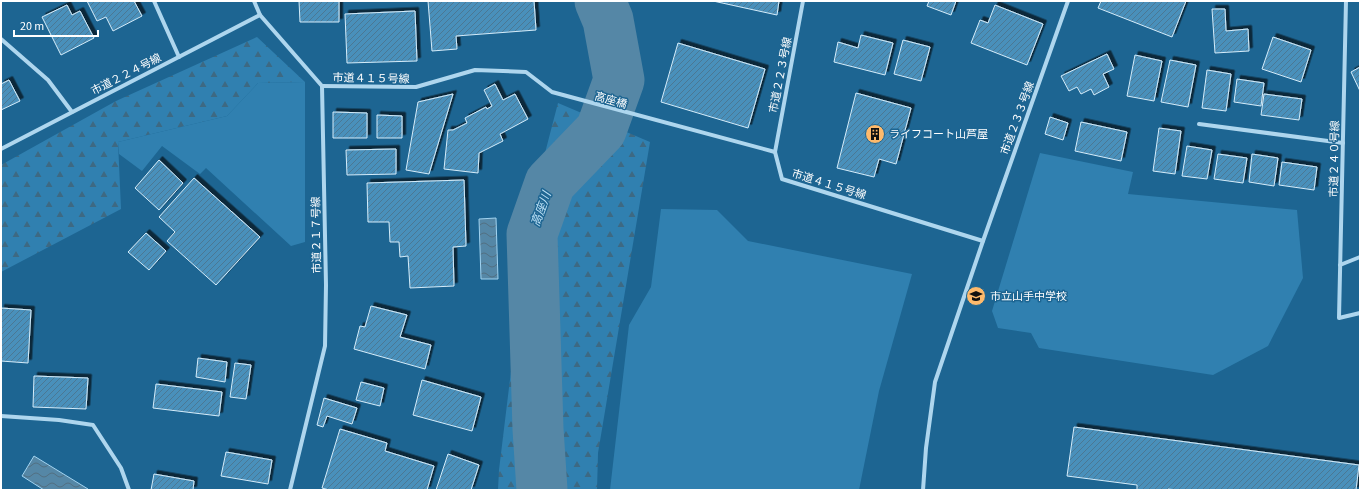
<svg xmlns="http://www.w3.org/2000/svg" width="1361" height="491" font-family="'Source Sans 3','Noto Sans JP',sans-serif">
	<defs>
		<pattern id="forest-firs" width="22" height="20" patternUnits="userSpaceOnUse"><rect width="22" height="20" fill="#3080b0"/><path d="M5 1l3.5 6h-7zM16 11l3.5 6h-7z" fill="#3d6983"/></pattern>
		<pattern id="water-waves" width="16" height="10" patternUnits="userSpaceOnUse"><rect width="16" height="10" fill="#5587a6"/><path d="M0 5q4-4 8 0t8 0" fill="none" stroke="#516f82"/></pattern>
		<pattern id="building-hatch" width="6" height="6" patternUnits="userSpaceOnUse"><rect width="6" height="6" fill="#4a90bb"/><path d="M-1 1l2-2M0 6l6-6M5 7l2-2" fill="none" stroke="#4b7894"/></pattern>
		<filter id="shadow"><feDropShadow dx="3.5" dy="-3.5" stdDeviation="0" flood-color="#0009"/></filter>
	</defs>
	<rect width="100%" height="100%" fill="#1d6592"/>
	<g fill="url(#forest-firs)">
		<path d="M 257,37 L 305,82 L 258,83 L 227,116 L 118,142 L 121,209 L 1,272 L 1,165 L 116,101 Z"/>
		<path d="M 558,103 L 650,142 L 598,453 L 597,490 L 498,490 L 499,470 L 531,207 Z"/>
	</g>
	<g fill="#3080b0">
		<path d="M 305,82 L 305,242 L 291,246 L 206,168 L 200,174 L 162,146 L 142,171 L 119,154 L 118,142 L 227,116 L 258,83 Z"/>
		<path d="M 1040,153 L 1133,172 L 1128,194 L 1297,210 L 1303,278 L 1268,346 L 1213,375 L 1039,348 L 1031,333 L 998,328 L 992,311 Z"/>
		<path d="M 661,209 L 717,210 L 748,241 L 912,274 L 879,391 L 859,490 L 610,490 L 629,325 L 651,287 Z"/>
	</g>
	<g fill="url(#water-waves)" stroke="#a1d3f0">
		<path d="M 496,218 L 498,279 L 481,279 L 479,219 Z"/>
		<path d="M 34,456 L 88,489 L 87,490 L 44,490 L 22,476 Z"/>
	</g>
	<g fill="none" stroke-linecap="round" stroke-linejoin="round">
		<path stroke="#5587a6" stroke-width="51" d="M 542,490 L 538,429 L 532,234 L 550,183 L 601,130 L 619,80 L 608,20 L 600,1"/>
	</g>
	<g fill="url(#building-hatch)" stroke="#d4ecfa" filter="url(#shadow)">
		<path d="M 87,1 L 134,1 L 142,16 L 113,31 L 106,17 L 97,21 Z"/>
		<path d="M 299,1 L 339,1 L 339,22 L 300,22 Z"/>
		<path d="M 428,1 L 534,1 L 536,30 L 456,36 L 457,49 L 432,51 Z"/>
		<path d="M 713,1 L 779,1 L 777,15 Z"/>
		<path d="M 929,1 L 956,1 L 951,15 L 927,6 Z"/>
		<path d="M 1101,1 L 1186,1 L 1172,37 L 1098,8 Z"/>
		<path d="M 67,5 L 72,15 L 80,11 L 94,38 L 61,55 L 42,17 Z"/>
		<path d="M 995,5 L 1043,24 L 1027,65 L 971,43 L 980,20 L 988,23 Z"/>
		<path d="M 1212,9 L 1225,9 L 1226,31 L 1248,29 L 1249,51 L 1215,53 Z"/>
		<path d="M 415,11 L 417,61 L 347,63 L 345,14 Z"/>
		<path d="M 861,35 L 893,43 L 885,75 L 834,62 L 838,42 L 858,48 Z"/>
		<path d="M 1273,37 L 1311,50 L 1301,82 L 1262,69 Z"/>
		<path d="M 903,40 L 930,47 L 921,81 L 894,74 Z"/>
		<path d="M 678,43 L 765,69 L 748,128 L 661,102 Z"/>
		<path d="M 1107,54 L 1114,69 L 1103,74 L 1109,87 L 1094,95 L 1091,89 L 1081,94 L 1077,87 L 1069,91 L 1061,76 Z"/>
		<path d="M 1135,55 L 1162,61 L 1154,101 L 1127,96 Z"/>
		<path d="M 1170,60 L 1196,65 L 1188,107 L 1161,102 Z"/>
		<path d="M 1360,67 L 1360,91 L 1351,72 Z"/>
		<path d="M 1207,70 L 1231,74 L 1226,111 L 1202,108 Z"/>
		<path d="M 1237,79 L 1264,83 L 1261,106 L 1234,102 Z"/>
		<path d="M 9,80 L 20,101 L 1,110 L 1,84 Z"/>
		<path d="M 495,84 L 503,100 L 515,94 L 528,119 L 500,134 L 503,141 L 479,153 L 478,173 L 444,169 L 448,130 L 453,130 L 467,123 L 465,118 L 486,107 L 487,109 L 492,106 L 484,90 Z"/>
		<path d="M 856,93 L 911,108 L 896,164 L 879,159 L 874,177 L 837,168 Z"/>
		<path d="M 453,94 L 429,174 L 406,170 L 418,102 Z"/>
		<path d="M 1264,94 L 1302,99 L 1299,120 L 1261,115 Z"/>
		<path d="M 333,112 L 367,113 L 367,138 L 333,138 Z"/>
		<path d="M 377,115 L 402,116 L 402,138 L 377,138 Z"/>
		<path d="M 1050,117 L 1068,123 L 1063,140 L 1045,134 Z"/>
		<path d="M 1081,122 L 1127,132 L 1121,161 L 1075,151 Z"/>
		<path d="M 1159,128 L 1181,131 L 1175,174 L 1153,171 Z"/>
		<path d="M 1187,146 L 1212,150 L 1207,179 L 1182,176 Z"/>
		<path d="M 396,149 L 396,174 L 347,175 L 346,150 Z"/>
		<path d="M 1218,154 L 1247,158 L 1243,183 L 1214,179 Z"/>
		<path d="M 1252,154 L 1278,158 L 1274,186 L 1249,182 Z"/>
		<path d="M 159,160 L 183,183 L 159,210 L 135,188 Z"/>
		<path d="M 1282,162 L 1317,167 L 1314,190 L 1279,185 Z"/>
		<path d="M 194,178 L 260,237 L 216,285 L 167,241 L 175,232 L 159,217 Z"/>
		<path d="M 464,180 L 466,246 L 453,247 L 454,286 L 410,288 L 408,256 L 400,257 L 399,242 L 390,242 L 389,222 L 368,222 L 367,183 Z"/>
		<path d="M 146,233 L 166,251 L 149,270 L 128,252 Z"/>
		<path d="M 371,306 L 407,315 L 400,337 L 431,345 L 425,369 L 354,349 L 360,326 L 365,327 Z"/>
		<path d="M 1,308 L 31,310 L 28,363 L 1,361 Z"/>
		<path d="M 198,358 L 227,362 L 225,382 L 196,377 Z"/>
		<path d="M 235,363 L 251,365 L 246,399 L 230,397 Z"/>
		<path d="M 34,376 L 88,378 L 86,409 L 33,407 Z"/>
		<path d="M 422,380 L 481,397 L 472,431 L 413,415 Z"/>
		<path d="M 361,382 L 384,388 L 380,406 L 356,400 Z"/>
		<path d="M 156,384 L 222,392 L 219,416 L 153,408 Z"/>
		<path d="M 324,398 L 357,408 L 352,424 L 327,416 L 323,427 L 317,425 Z"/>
		<path d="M 1074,427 L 1359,465 L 1356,490 L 1177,490 L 1168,489 L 1168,490 L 1137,490 L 1137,485 L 1067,476 Z"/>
		<path d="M 340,429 L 387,443 L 385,451 L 434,466 L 427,490 L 329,490 L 322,488 Z"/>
		<path d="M 226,452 L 272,460 L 268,484 L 221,476 Z"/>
		<path d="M 448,454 L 479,465 L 471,490 L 436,490 Z"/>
		<path d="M 154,474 L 194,481 L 193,490 L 151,490 Z"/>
	</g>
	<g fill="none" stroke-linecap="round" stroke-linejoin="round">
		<g stroke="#aed6ee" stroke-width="4">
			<path d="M 154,1 L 179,57"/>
			<path d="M 254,1 L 260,15 L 322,86 L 326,285 L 325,346 L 290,490"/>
			<path d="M 1346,1 L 1339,318 L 1360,313"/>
			<path d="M 1,39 L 48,80 L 72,112"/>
			<path d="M 322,86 L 416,87 L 475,70 L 526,72 L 552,92 L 775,152 L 782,179 L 983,241"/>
			<path d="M 1199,124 L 1343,143"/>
			<path d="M 1,149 L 260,15"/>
			<path d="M 775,152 L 803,1"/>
			<path d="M 1340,265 L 1360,257"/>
			<path d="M 1,416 L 59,420 L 93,425 L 121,468 L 129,490"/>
			<path d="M 923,490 L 926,448 L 935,382 L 983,241 L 1068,1"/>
		</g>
	</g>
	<defs>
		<symbol id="building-disc" viewBox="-11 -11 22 22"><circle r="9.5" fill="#feba6c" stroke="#1d6592"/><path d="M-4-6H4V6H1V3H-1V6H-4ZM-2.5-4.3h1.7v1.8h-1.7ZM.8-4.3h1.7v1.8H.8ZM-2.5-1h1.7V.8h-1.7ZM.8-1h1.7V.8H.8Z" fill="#111"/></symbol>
		<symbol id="school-disc" viewBox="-11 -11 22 22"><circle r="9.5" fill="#feba6c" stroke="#1d6592"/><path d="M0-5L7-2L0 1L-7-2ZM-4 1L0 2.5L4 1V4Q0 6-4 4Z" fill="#111"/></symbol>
	</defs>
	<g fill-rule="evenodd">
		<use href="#building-disc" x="864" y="123" width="22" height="22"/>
		<use href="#school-disc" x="965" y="285" width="22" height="22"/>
	</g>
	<g text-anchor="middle" stroke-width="3" stroke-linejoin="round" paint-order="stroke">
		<g font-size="11" fill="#fff" stroke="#1d6592">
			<text transform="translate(126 74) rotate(-27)" y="4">市道２２４号線</text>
			<text transform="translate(780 75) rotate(-79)" y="4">市道２２３号線</text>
			<text transform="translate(371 78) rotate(1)" y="4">市道４１５号線</text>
			<text transform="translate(611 100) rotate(16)" y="4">高座橋</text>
			<text transform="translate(1017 118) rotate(-70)" y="4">市道２３３号線</text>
			<text transform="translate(1334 159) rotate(-89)" y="4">市道２４０号線</text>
			<text transform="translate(829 184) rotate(17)" y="4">市道４１５号線</text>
			<text transform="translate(316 235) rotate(-91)" y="4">市道２１７号線</text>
		</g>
		<g font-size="11" fill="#fff" stroke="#1d6592" text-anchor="start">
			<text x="889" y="138">ライフコート山芦屋</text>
			<text x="990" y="300">市立山手中学校</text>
		</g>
		<g font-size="12" font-style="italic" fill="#bde1f6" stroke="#1d6592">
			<text transform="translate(541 209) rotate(-70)" y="4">高座川</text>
		</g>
	</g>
	<rect width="1361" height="491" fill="none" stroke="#ffffff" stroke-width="4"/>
	<path d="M14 30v6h84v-6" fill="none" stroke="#ffffff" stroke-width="2"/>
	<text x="20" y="30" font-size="12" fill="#ffffff" stroke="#1d6592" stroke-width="3" paint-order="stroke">20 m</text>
</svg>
